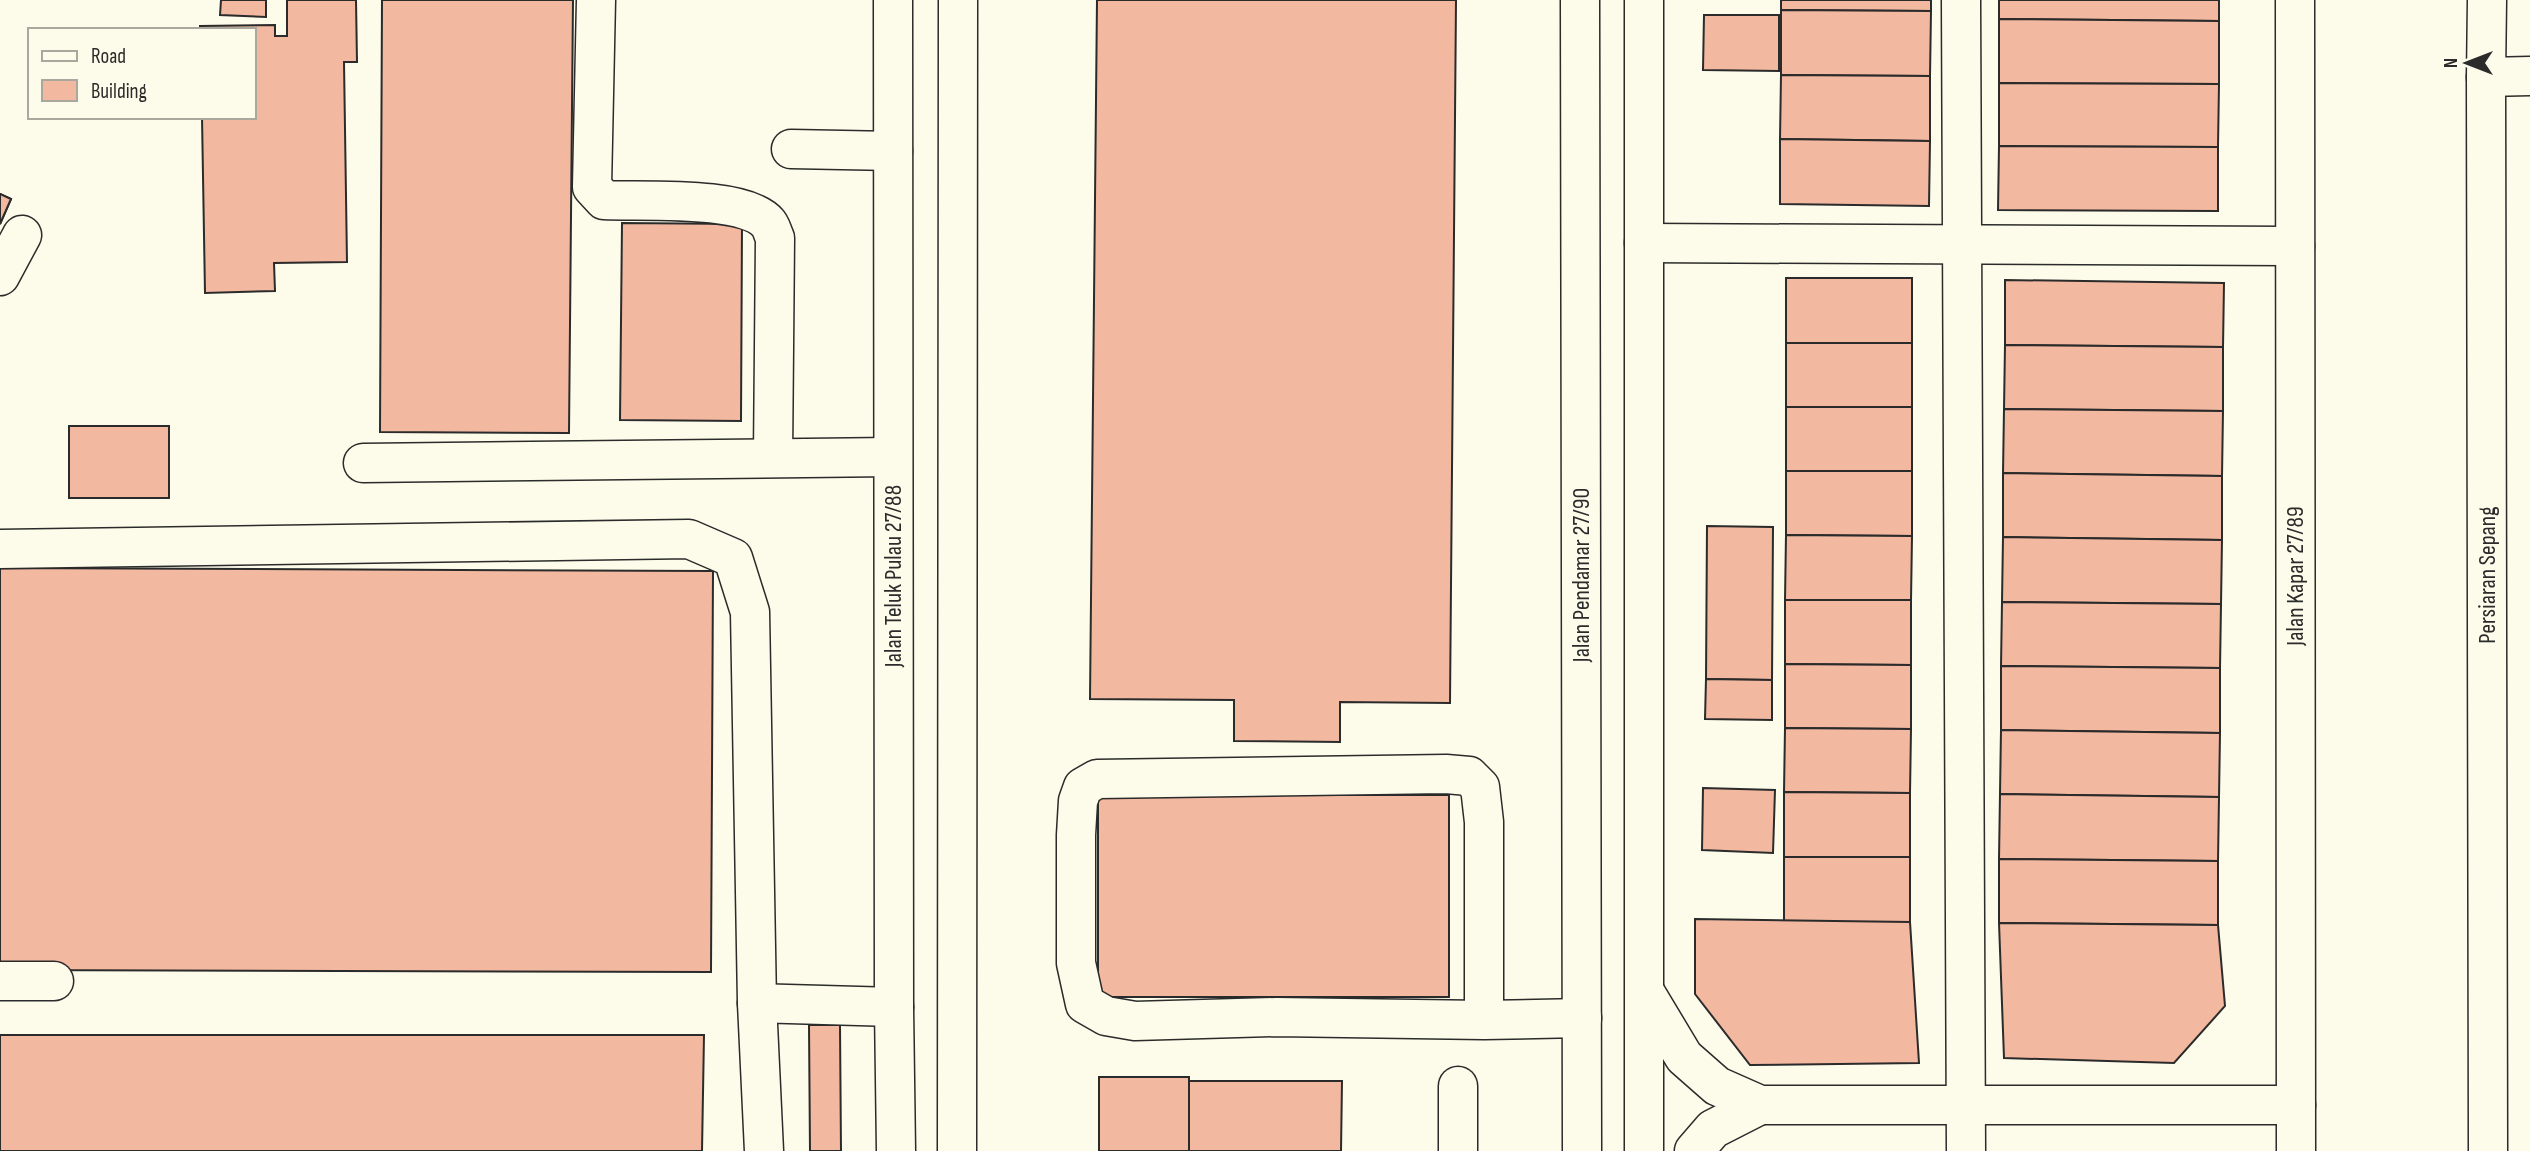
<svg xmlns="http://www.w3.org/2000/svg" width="2530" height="1151" font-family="'Sofia Sans Condensed',sans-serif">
	<rect width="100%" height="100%" fill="#fdfbea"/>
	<g fill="#f2b8a0" stroke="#2b2b2b" stroke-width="2">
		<path d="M 221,0 L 266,0 L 266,17 L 220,15 Z"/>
		<path d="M 287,0 L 356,0 L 357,62 L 344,62 L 347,262 L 274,263 L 275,291 L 205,293 L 202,117 L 254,117 L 254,30 L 200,30 L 200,26 L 275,25 L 275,36 L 287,36 Z"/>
		<path d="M 382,0 L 573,0 L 569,433 L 380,432 Z"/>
		<path d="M 1097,0 L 1456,0 L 1450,703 L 1340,702 L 1340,742 L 1234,741 L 1234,700 L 1090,699 Z"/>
		<path d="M 1781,0 L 1931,0 L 1931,11 L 1781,10 Z"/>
		<path d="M 1999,0 L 2219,0 L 2219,21 L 1999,19 Z"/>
		<path d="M 1781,10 L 1931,11 L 1930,76 L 1781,75 Z"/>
		<path d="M 1704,15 L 1779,15 L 1779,71 L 1703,70 Z"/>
		<path d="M 1999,19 L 2219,21 L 2219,84 L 1999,83 Z"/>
		<path d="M 1781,75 L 1930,76 L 1930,141 L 1780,139 Z"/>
		<path d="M 1999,83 L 2219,84 L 2218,147 L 1999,146 Z"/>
		<path d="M 1780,139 L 1930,141 L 1929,206 L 1780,204 Z"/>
		<path d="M 1999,146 L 2218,147 L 2218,211 L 1998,210 Z"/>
		<path d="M 0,194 L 11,199 L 0,224 Z"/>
		<path d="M 0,194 L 11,199 L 0,224 Z"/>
		<path d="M 622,223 L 742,224 L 741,421 L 620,420 Z"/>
		<rect x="1786" y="278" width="126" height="65"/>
		<path d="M 2005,280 L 2224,283 L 2223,347 L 2005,345 Z"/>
		<rect x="1786" y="343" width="126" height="64"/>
		<path d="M 2005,345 L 2223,347 L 2223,411 L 2004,409 Z"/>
		<rect x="1786" y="407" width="126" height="64"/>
		<path d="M 2004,409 L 2223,411 L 2222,476 L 2003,473 Z"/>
		<rect x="69" y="426" width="100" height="72"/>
		<path d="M 1786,471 L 1912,471 L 1912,536 L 1786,535 Z"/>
		<path d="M 2003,473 L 2222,476 L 2222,540 L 2003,537 Z"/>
		<path d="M 1707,526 L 1773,527 L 1772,680 L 1706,679 Z"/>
		<path d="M 1786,535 L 1912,536 L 1911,600 L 1785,600 Z"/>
		<path d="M 2003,537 L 2222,540 L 2221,604 L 2002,602 Z"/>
		<path d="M 0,568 L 713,571 L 711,972 L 0,970 Z"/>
		<path d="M 1785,600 L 1911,600 L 1911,665 L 1785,664 Z"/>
		<path d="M 2002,602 L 2221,604 L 2220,668 L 2001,666 Z"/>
		<path d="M 1785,664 L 1911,665 L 1911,729 L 1785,728 Z"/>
		<path d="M 2001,666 L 2220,668 L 2220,733 L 2001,730 Z"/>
		<path d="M 1706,679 L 1772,680 L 1772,720 L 1705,719 Z"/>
		<path d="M 1785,728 L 1911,729 L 1910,793 L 1784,792 Z"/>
		<path d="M 2001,730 L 2220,733 L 2219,797 L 2000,794 Z"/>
		<path d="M 1703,788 L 1775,790 L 1773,853 L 1702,850 Z"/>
		<path d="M 1784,792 L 1910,793 L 1910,857 L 1784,857 Z"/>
		<path d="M 2000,794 L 2219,797 L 2218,861 L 1999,859 Z"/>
		<rect x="1098" y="795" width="351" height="202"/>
		<rect x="1784" y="857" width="126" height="65"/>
		<path d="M 1999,859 L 2218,861 L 2218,925 L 1999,923 Z"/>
		<path d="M 1695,919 L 1910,922 L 1919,1063 L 1750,1065 L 1695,994 Z"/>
		<path d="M 1999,923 L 2218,925 L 2225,1006 L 2174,1063 L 2004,1058 Z"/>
		<path d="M 809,1025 L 840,1025 L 841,1151 L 810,1151 Z"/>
		<path d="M 0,1035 L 704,1035 L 702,1151 L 0,1151 Z"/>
		<rect x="1099" y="1077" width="90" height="74"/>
		<path d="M 1189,1081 L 1342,1081 L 1341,1151 L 1189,1151 Z"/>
	</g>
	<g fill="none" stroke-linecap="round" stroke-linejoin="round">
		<defs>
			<g id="minor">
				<path d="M 596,0 L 592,187 L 604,200 C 641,202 745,195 768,223 C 771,226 773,234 775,238 L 773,457"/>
				<path d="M 893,0 L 894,1007 L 896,1151"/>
				<path d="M 1580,0 L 1582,1151"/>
				<path d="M 1644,0 L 1644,1151"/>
				<path d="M 1961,0 L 1966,1151"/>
				<path d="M 2295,0 L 2296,1151"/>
				<path d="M 2486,77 L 2488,1151"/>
				<path d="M 791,149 L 893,151"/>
				<path d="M 1644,243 L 2295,246"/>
				<path d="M 0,276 L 22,235"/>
				<path d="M 363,463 L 892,457"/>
				<path d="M 0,549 L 689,539 L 733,558 L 750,612 L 757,1003 L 764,1151"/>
				<path d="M 0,981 L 54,981"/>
				<path d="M 1645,992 L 1684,1057 L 1717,1086 L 1760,1105 L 2296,1105"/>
				<path d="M 757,1003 L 894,1007"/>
				<path d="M 1484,1020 L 1484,822 L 1480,787 L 1469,776 L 1446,774 L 1097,779 L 1083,787 L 1078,801 L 1076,835 L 1076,963 L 1085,1004 L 1106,1016 L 1135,1021 L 1276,1017 L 1484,1020 L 1582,1018"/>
				<path d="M 1458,1086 L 1458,1151"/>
				<path d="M 957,1151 L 958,0"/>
				<path d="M 1694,1151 L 1713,1129 L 1760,1105"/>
			</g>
			<path id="major" d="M 2487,0 L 2486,77 L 2530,76"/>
		</defs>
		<use href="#minor" stroke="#2b2b2b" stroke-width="41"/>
		<use href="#major" stroke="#2b2b2b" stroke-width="41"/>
		<use href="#minor" stroke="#fdfbea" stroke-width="38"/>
		<use href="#major" stroke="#fdfbea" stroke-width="38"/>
	</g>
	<g text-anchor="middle" stroke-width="5" stroke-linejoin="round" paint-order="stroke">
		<g font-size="24" fill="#2b2b2b" stroke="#fdfbea">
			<text transform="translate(1581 575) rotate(-90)" y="8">Jalan Pendamar 27/90</text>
			<text transform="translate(2487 575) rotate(-90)" y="8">Persiaran Sepang</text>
			<text transform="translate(893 576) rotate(-90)" y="8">Jalan Teluk Pulau 27/88</text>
			<text transform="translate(2295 576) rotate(-90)" y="8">Jalan Kapar 27/89</text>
		</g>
	</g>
	<rect x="28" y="28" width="228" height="91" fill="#fdfbea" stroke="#a9a89e" stroke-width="2"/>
	<rect x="42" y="51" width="35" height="10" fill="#fdfbea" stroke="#a9a89e" stroke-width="2"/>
	<text x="91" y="63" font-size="21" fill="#2b2b2b">Road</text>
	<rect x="42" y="80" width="35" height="21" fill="#f2b8a0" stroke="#a9a89e" stroke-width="2"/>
	<text x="91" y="98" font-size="21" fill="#2b2b2b">Building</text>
	<g transform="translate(2467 63) rotate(270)" stroke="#fdfbea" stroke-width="5" paint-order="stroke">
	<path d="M0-5L12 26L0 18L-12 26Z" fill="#2b2b2b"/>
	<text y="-10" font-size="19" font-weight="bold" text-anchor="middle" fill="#2b2b2b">N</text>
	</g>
</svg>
